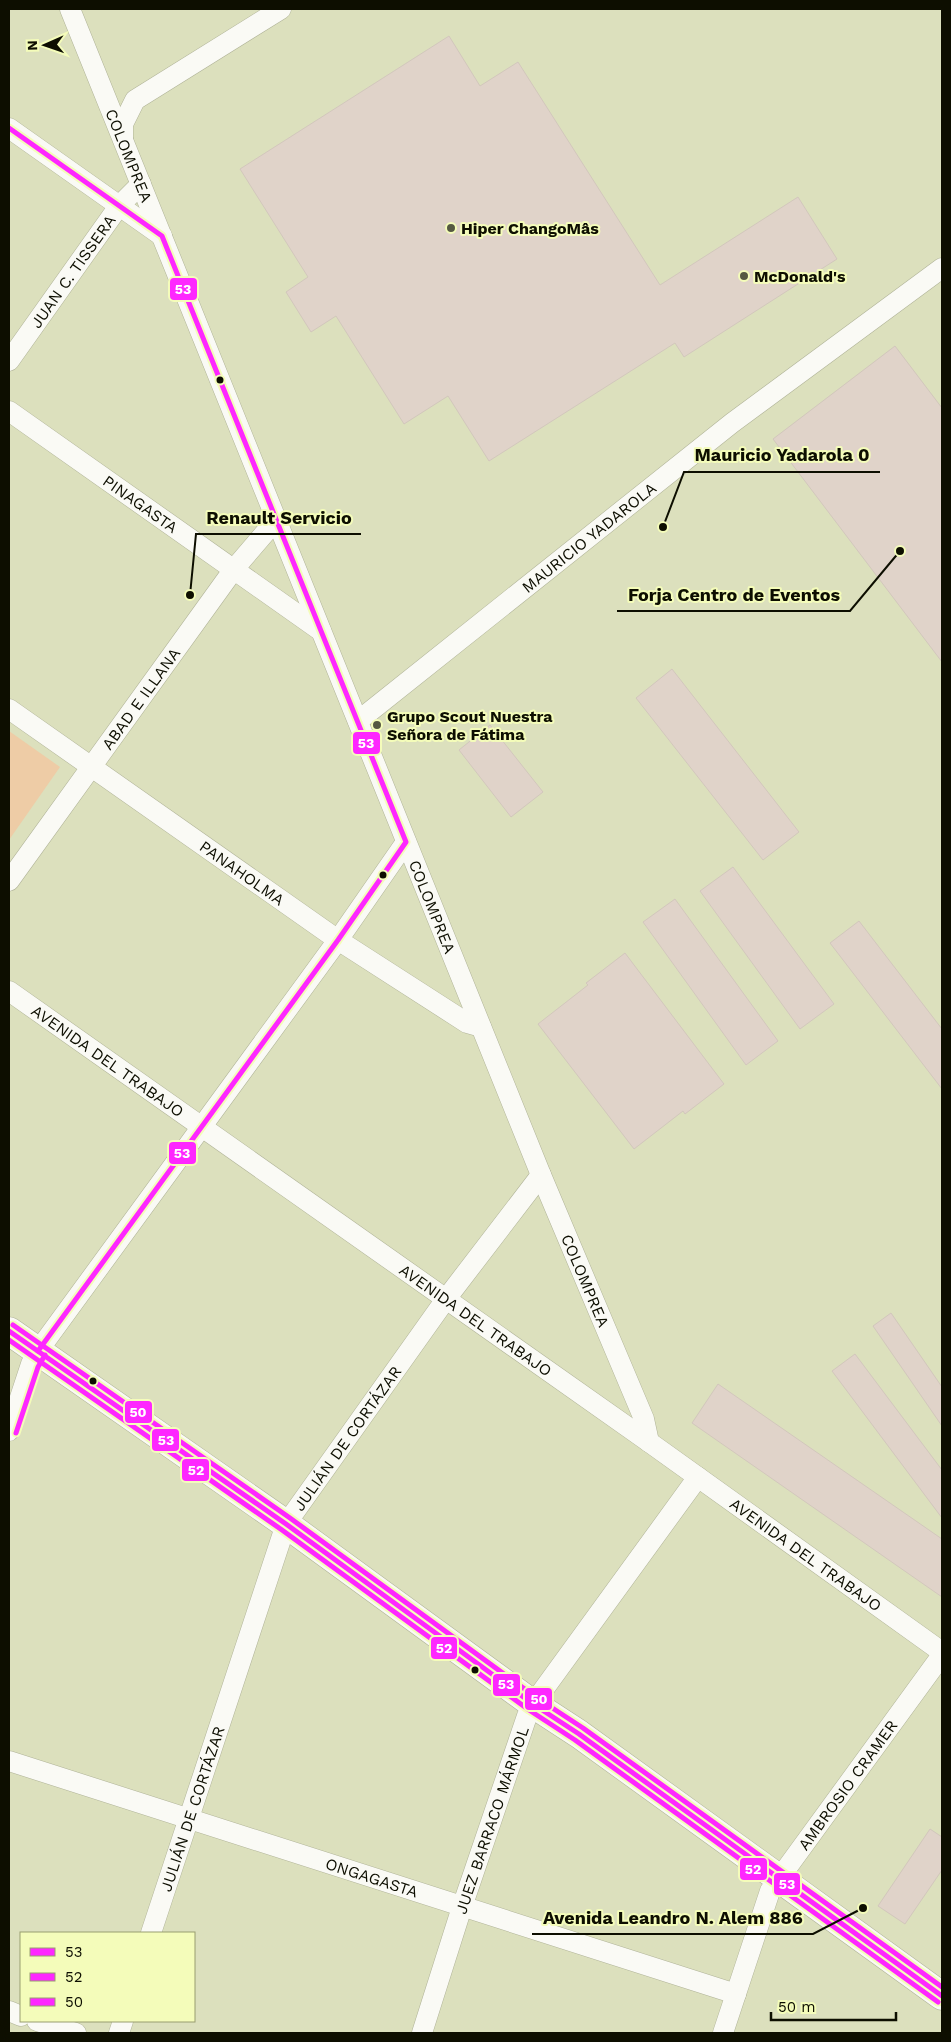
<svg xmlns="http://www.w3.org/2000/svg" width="951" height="2042" font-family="'Work Sans',sans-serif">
	<rect width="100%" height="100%" fill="#dce0bd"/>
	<path fill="#eecca6" d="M 9,731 L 60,767 L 9,840 Z"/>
	<g fill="#e0d3c9" stroke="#d2c7bc">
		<path d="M 449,36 L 480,86 L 518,62 L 660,285 L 798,197 L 837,259 L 684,357 L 675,343 L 489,461 L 448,396 L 404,424 L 336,316 L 311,332 L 286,292 L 308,277 L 240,169 Z"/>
		<path d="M 895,346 L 942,408 L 942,662 L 773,439 Z"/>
		<path d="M 672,669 L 799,832 L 763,860 L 636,698 Z"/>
		<path d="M 490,725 L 543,792 L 511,817 L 459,750 Z"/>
		<path d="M 733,867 L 834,1004 L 800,1029 L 700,891 Z"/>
		<path d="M 675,899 L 778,1041 L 746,1065 L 643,922 Z"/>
		<path d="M 859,921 L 942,1029 L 942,1089 L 830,943 Z"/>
		<path d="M 625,953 L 724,1084 L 685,1114 L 683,1111 L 634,1149 L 538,1024 L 588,985 L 586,983 Z"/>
		<path d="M 891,1313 L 942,1387 L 942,1426 L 873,1326 Z"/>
		<path d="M 855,1354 L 942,1470 L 942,1518 L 832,1371 Z"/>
		<path d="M 718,1384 L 942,1539 L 942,1597 L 692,1423 Z"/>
		<path d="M 930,1829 L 942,1837 L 942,1870 L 905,1924 L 878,1906 Z"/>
	</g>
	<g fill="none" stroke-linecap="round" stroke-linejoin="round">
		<defs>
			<g id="street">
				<path id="s1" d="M 70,9 L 541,1175 L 644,1419 L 649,1442"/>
				<path d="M 9,128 L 162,236"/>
				<path d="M 123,138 L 123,124 L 135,100 L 281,9"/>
				<path id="s2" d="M 9,361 L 119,206 L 141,184"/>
				<path id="s3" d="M 9,411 L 321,631"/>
				<path id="s4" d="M 9,709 L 338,940 L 467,1023 L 481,1027"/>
				<path id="s5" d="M 358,721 L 732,423 L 942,268"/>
				<path id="s6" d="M 9,881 L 234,569 L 276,520"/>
				<path id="s7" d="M 9,991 L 649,1442 L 942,1652"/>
				<path d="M 9,1431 L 31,1364 L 38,1351 L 338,940 L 406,842"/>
				<path id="s8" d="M 9,1761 L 736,1994"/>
				<path id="s9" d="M 151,1933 L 286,1524 L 446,1299 L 541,1175"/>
				<path d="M 9,2011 L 21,2016"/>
				<path d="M 37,2021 L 76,2033"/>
				<path d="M 119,2033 L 123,2021"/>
				<path id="s10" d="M 422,2033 L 462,1907 L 527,1716 L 533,1704 L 698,1477"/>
				<path id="s11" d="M 723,2033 L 770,1891 L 942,1655"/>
			</g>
			<path id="secondary" d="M 9,1331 L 286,1524 L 533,1704 L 579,1734 L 942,1996"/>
		</defs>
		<use href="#street" stroke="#b0b398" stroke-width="21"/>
		<use href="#secondary" stroke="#b0b398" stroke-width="29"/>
		<use href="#street" stroke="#fafaf5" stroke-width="20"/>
		<use href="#secondary" stroke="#fafaf5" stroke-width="28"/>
		<defs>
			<g id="bus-1">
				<path d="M 9,128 L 162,236 L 406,842 L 338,940 L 38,1351"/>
				<path d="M 9,1331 L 286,1524 L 533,1704 L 579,1734 L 942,1996"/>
			</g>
			<g id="bus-2">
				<path d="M 9,1340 L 282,1530 L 529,1710 L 575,1740 L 938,2002"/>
				<path d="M 16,1433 L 38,1367 L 45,1355"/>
			</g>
			<path id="bus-3" d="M 13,1325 L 290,1518 L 537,1698 L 583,1728 L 942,1987"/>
		</defs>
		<use href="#bus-1" stroke="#f4fcba" stroke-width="9"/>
		<use href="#bus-2" stroke="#f4fcba" stroke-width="9"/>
		<use href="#bus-3" stroke="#f4fcba" stroke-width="9"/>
		<use href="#bus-1" stroke="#fe27ff" stroke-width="5"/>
		<use href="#bus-2" stroke="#fe27ff" stroke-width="5"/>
		<use href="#bus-3" stroke="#fe27ff" stroke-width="5"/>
	</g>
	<g fill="#555842" stroke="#f4fcba" stroke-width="2">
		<circle cx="451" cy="228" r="5"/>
		<circle cx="744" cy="276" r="5"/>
		<circle cx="377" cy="725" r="5"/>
	</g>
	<g fill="#0d0e00" stroke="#f4fcba" stroke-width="2">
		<circle cx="220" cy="380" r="4.5"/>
		<circle cx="383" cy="875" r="4.5"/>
		<circle cx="93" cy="1381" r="4.5"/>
		<circle cx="475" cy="1670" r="4.5"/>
	</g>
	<g text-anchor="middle" stroke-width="4" stroke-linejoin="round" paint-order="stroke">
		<g font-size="16" fill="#0d0e00" stroke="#f4fcba">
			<text dy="6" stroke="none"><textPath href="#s1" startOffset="158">COLOMPREA</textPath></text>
			<text dy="6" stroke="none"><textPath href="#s2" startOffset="110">JUAN C. TISSERA</textPath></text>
			<text dy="6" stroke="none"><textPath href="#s3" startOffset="161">PINAGASTA</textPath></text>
			<text dy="6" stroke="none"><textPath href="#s5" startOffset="295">MAURICIO YADAROLA</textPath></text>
			<text dy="6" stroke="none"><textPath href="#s6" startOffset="225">ABAD E ILLANA</textPath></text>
			<text dy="6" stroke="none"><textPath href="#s4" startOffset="285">PANAHOLMA</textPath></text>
			<text dy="6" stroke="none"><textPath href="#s1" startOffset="968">COLOMPREA</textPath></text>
			<text dy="6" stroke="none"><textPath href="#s7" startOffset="121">AVENIDA DEL TRABAJO</textPath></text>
			<text dy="6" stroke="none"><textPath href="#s1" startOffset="1372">COLOMPREA</textPath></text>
			<text dy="6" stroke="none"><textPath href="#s7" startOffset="571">AVENIDA DEL TRABAJO</textPath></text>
			<text dy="6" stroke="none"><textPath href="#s9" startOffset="536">JULIÁN DE CORTÁZAR</textPath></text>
			<text dy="6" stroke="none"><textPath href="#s7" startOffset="976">AVENIDA DEL TRABAJO</textPath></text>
			<text dy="6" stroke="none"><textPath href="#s11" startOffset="281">AMBROSIO CRAMER</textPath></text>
			<text dy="6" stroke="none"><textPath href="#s9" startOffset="131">JULIÁN DE CORTÁZAR</textPath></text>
			<text dy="6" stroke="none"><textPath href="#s10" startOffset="224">JUEZ BARRACO MÁRMOL</textPath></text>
			<text dy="6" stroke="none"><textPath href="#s8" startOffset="381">ONGAGASTA</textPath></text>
		</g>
		<g font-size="16" font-weight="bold" fill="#0d0e00" stroke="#f4fcba" text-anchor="start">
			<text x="461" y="234">Hiper ChangoMâs</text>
			<text x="754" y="282">McDonald's</text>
			<text x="387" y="722">Grupo Scout Nuestra<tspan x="387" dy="18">Señora de Fátima</tspan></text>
		</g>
	</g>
	<path fill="none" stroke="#0d0e00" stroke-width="2" d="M663 527L684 472H880M190 595L196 534H361M900 551L850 611H617M863 1908L813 1934H532"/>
	<g fill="#0d0e00" stroke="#f4fcba" stroke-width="2">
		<circle cx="663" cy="527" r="5"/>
		<circle cx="190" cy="595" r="5"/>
		<circle cx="900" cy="551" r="5"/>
		<circle cx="863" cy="1908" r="5"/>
	</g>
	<g font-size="18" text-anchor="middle" font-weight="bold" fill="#0d0e00" stroke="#f4fcba" stroke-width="4" stroke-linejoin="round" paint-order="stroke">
		<text x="782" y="461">Mauricio Yadarola 0</text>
		<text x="279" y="524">Renault Servicio</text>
		<text x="734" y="601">Forja Centro de Eventos</text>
		<text x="673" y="1924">Avenida Leandro N. Alem 886</text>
	</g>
	<g stroke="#f4fcba" stroke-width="2">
		<rect x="169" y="277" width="29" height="24" rx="5" fill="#fe27ff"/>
		<rect x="352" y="731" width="29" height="24" rx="5" fill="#fe27ff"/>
		<rect x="168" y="1141" width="29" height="24" rx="5" fill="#fe27ff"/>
		<rect x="124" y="1400" width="29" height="24" rx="5" fill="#fe27ff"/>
		<rect x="151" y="1428" width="29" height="24" rx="5" fill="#fe27ff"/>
		<rect x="181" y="1458" width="29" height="24" rx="5" fill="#fe27ff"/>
		<rect x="430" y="1636" width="28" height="24" rx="5" fill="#fe27ff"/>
		<rect x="492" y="1673" width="29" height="24" rx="5" fill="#fe27ff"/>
		<rect x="524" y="1687" width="29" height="24" rx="5" fill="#fe27ff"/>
		<rect x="739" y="1857" width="29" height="24" rx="5" fill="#fe27ff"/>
		<rect x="773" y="1872" width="28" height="24" rx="5" fill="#fe27ff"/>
	</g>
	<g font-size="14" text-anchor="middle" font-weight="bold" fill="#fff">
		<text x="183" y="294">53</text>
		<text x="366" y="748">53</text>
		<text x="182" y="1158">53</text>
		<text x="138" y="1417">50</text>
		<text x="166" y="1445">53</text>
		<text x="196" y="1475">52</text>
		<text x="444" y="1653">52</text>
		<text x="506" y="1689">53</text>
		<text x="539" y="1704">50</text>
		<text x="753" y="1874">52</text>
		<text x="787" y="1889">53</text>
	</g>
	<rect width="951" height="2042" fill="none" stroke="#0d0e00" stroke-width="20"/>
	<rect x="20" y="1932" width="175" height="90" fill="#f4fcba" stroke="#989d70"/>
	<rect x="30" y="1948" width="25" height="8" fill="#fe27ff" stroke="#989d70"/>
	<text x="65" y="1957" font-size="15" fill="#0d0e00">53</text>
	<rect x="30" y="1973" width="25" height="8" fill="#fe27ff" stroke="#989d70"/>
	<text x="65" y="1982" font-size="15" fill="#0d0e00">52</text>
	<rect x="30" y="1998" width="25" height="8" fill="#fe27ff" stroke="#989d70"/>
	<text x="65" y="2007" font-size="15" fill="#0d0e00">50</text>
	<g transform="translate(45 45) rotate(268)" stroke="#f4fcba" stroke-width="4" paint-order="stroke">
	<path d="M0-4L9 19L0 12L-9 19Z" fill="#0d0e00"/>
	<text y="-8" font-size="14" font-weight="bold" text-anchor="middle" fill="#0d0e00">N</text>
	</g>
	<path d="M771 2012v8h125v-8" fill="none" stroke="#0d0e00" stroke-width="2.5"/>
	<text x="778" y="2012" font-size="15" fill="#0d0e00" stroke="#f4fcba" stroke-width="4" paint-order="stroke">50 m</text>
</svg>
